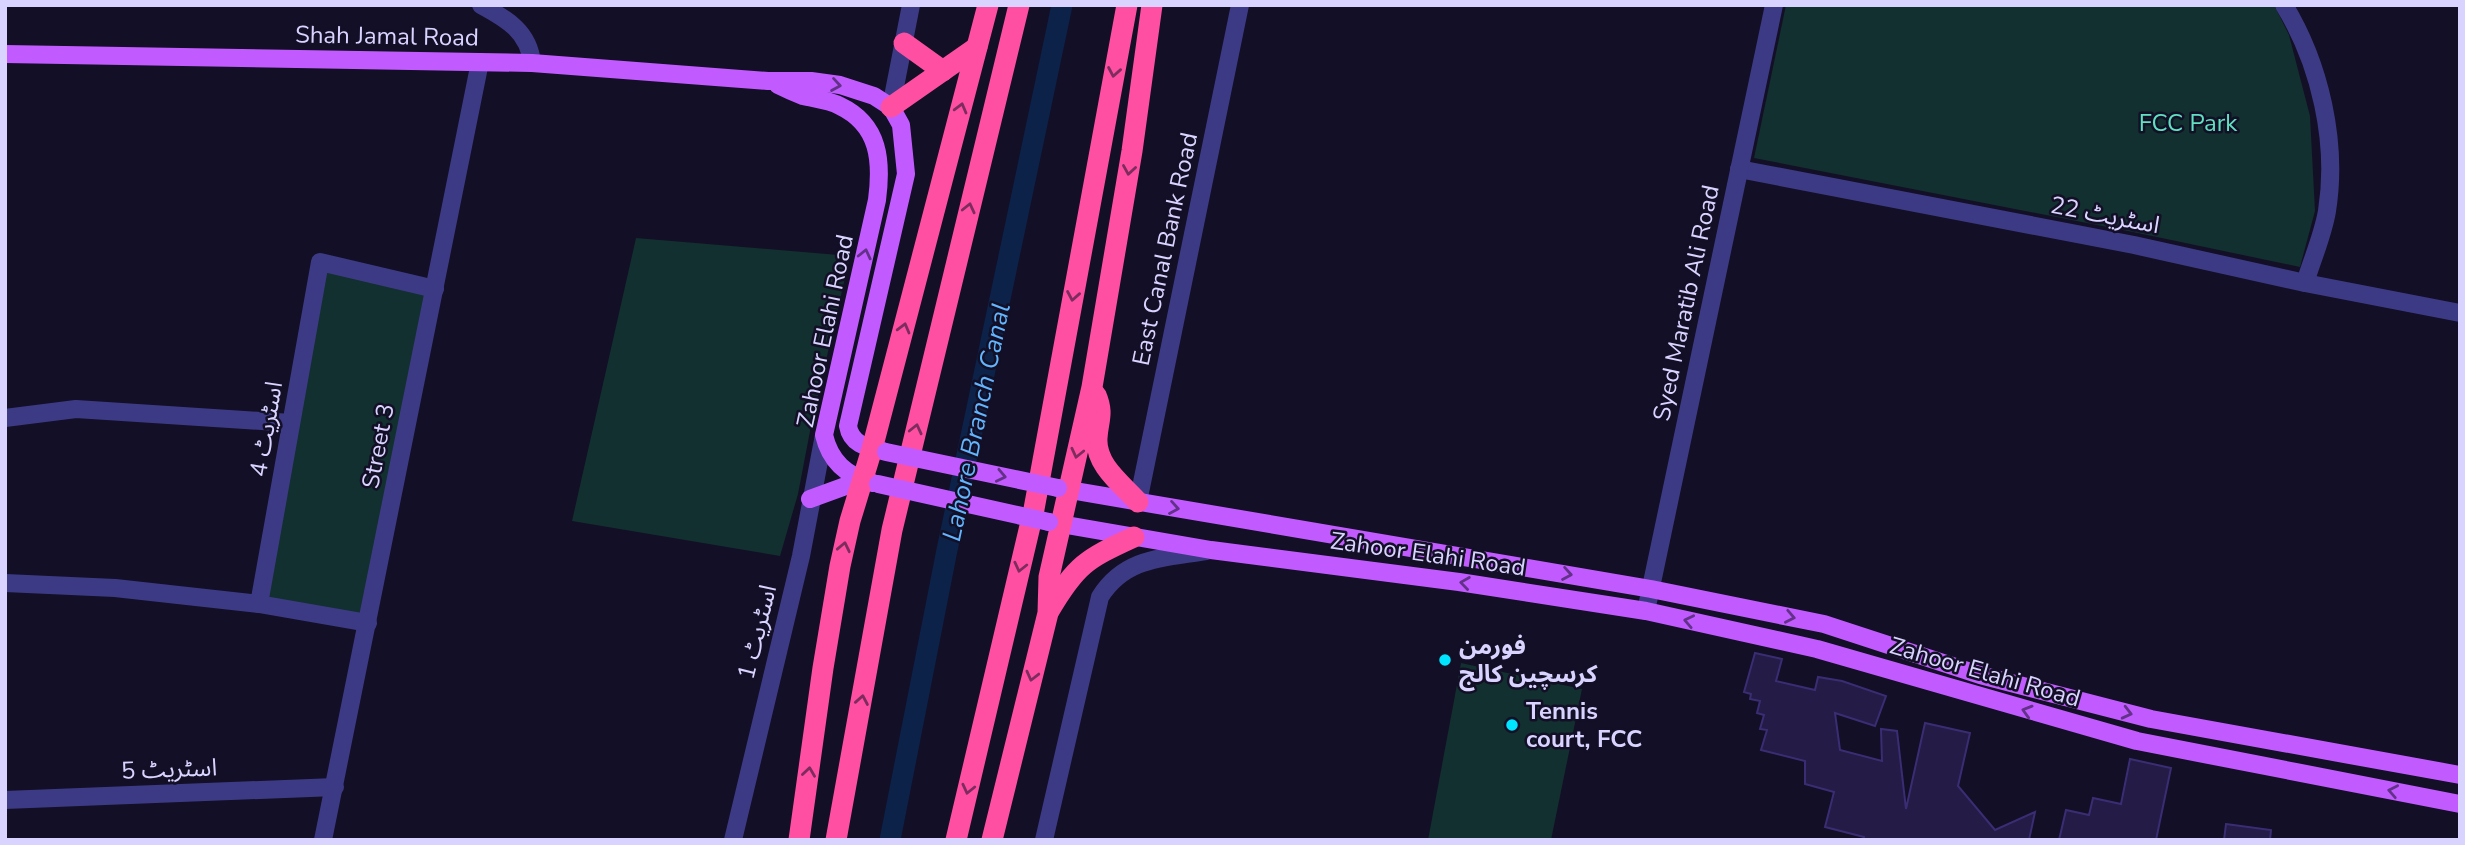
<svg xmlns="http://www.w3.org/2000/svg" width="2465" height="845" font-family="'Nunito Sans','Noto Sans Arabic',sans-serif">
	<rect width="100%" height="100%" fill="#130f26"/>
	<g fill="#12302f">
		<path d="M 1786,5 L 2274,5 L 2289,35 L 2310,116 L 2315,211 L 2300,267 L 2133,232 L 1754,158 Z"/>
		<path d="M 636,238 L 850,256 L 811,426 L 798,494 L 780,556 L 572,521 Z"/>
		<path d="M 320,262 L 435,289 L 368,623 L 259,604 Z"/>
		<path d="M 1461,663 L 1582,689 L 1551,840 L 1428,840 Z"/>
	</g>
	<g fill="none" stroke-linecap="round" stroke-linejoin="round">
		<path stroke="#0c2248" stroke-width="21" d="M 890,840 L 947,550 L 1062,5"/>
	</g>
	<g fill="#241b47" stroke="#3b2d73" stroke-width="2">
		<path d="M 1755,653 L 1782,659 L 1776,681 L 1815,690 L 1818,677 L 1842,681 L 1886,696 L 1875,726 L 1835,713 L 1840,750 L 1882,761 L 1881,729 L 1897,731 L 1906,809 L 1925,723 L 1970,733 L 1958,786 L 1995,830 L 2035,812 L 2029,840 L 1863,840 L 1864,837 L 1825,827 L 1834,792 L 1805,784 L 1805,761 L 1761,750 L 1767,730 L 1760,729 L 1764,715 L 1757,713 L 1760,701 L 1750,699 L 1751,694 L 1744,692 Z"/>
		<path d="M 2130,759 L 2171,768 L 2156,840 L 2059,840 L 2066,810 L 2089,815 L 2093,798 L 2121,804 Z"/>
		<path d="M 2226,824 L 2271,830 L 2270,840 L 2224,840 Z"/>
	</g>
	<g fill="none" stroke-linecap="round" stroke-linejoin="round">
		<g stroke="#3d3a85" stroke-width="18">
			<path d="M 481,5 C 507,19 529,32 532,63"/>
			<path d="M 2284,5 C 2320,64 2338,142 2327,211 C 2323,235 2312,260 2305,283"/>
			<path d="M 891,107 L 911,5"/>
			<path d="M 1739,169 L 2134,245 L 2305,283 L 2460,313"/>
			<path d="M 5,418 L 76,409 L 291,423"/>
			<path d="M 1138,502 L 1240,5"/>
			<path d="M 5,583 L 115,588 L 259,604 L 368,623"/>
			<path d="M 259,604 L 320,262 L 435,289"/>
			<path d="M 1646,611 L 1774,5"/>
			<path d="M 5,800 L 335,787"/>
			<path d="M 323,840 L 480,62"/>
			<path d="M 733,840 L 801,556 L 824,435"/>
			<path d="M 1044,840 L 1100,597 C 1125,557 1164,558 1206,551"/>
		</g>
		<g stroke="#c25bff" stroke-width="18">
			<path d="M 5,54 L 532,63 L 768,81 L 811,81 L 840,85 L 874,96 L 891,107 L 901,125 L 906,174 L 848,426 C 851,444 866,447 883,451"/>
			<path d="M 778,85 C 786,89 795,93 803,96 C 816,99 829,100 840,106 C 880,125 882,162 877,200 L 824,435 C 830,461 846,476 873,483"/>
			<path d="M 1058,488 L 1651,589 L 1824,624 L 1980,675 L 2151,719 L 2460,775"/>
			<path d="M 810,499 L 862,480"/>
			<path d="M 1049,522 L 1211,550 L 1459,582 L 1646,611 L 1817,649 L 2137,741 L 2460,804"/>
		</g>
		<g stroke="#ff4fa3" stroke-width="21">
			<path d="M 904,43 L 943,71"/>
			<path d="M 891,107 L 977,47"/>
			<path d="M 1096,395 C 1104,414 1098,420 1097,438 C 1095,465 1122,484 1138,502"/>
			<path d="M 1049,611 C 1076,565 1086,559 1134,537"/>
			<path d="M 799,840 L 823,668 L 840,566 L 850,521 L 872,449 L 988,5"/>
			<path d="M 836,840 L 892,530 L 1019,5"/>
			<path d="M 956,840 L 1034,509 L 1127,5"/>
			<path d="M 992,840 L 1048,613 L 1049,577 L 1092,387 L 1132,151 L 1152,5"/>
		</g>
		<g stroke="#c25bff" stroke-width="18">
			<path d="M 886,452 L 1058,488"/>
			<path d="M 878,484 L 1049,522"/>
		</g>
	</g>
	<defs><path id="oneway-chevron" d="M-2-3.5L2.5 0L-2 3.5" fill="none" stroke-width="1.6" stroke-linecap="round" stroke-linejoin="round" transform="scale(1.75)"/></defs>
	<g stroke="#7d2c5e">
		<use href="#oneway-chevron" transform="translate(1114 72) rotate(100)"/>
		<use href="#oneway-chevron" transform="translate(961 108) rotate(-75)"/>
		<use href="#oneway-chevron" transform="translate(1129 170) rotate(99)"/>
		<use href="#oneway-chevron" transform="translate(969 208) rotate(-77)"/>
		<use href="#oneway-chevron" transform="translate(1073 296) rotate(100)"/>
		<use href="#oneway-chevron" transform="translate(904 328) rotate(-75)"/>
		<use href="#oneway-chevron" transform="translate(916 429) rotate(-77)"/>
		<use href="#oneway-chevron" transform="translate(1077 453) rotate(103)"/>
		<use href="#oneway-chevron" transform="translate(844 547) rotate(-78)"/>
		<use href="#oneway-chevron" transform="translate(1020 567) rotate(103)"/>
		<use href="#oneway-chevron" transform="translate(1032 676) rotate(104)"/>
		<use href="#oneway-chevron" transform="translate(862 700) rotate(-80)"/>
		<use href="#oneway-chevron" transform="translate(809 772) rotate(-82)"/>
		<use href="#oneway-chevron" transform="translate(968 789) rotate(103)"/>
	</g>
	<g stroke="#623188">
		<use href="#oneway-chevron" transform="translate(836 85) rotate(9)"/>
		<use href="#oneway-chevron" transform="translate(865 254) rotate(-77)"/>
		<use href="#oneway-chevron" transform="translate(1001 476) rotate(12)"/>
		<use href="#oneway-chevron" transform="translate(1174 508) rotate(10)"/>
		<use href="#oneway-chevron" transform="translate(1567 574) rotate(10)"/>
		<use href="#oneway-chevron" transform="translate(1465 583) rotate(-172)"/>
		<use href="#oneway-chevron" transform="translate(1790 617) rotate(11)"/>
		<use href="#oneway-chevron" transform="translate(1689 621) rotate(-168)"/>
		<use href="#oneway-chevron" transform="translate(2027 711) rotate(-164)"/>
		<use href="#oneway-chevron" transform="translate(2127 713) rotate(14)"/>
		<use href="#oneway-chevron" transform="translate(2393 791) rotate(-169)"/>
	</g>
	<g fill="#00e5ff" stroke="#130f26" stroke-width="2.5">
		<circle cx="1445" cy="660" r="7"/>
		<circle cx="1512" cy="725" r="7"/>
	</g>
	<g text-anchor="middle" stroke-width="5" stroke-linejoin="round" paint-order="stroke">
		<g font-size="24" fill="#d9d4ff" stroke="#130f26">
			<text transform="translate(387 36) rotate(1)" y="8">Shah Jamal Road</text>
			<text transform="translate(2105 215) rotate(11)" y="8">اسٹریٹ 22</text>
			<text transform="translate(1165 249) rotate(-78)" y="8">East Canal Bank Road</text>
			<text transform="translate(1686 303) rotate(-78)" y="8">Syed Maratib Ali Road</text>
			<text transform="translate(825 331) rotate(-78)" y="8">Zahoor Elahi Road</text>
			<text transform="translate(266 429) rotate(-80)" y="8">اسٹریٹ 4</text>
			<text transform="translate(378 446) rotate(-79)" y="8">Street 3</text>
			<text transform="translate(1428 554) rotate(8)" y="8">Zahoor Elahi Road</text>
			<text transform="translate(757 632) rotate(-76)" y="8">اسٹریٹ 1</text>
			<text transform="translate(1985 672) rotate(16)" y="8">Zahoor Elahi Road</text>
			<text transform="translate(169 769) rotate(-2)" y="8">اسٹریٹ 5</text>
		</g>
		<g font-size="24" fill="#5fe0c0" stroke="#130f26">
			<text x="2188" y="131">FCC Park</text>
		</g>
		<g font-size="24" font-weight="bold" fill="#d9d4ff" stroke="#130f26" text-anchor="start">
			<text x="1459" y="654">فورمن<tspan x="1459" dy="28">کرسچین کالج</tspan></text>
			<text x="1526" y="719">Tennis<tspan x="1526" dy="28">court, FCC</tspan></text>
		</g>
		<g font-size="26" font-style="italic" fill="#62b6ff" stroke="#130f26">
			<text transform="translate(976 422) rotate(-78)" y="9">Lahore Branch Canal</text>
		</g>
	</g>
	<rect width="2465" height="845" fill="none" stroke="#d9d4ff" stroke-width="14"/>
</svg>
